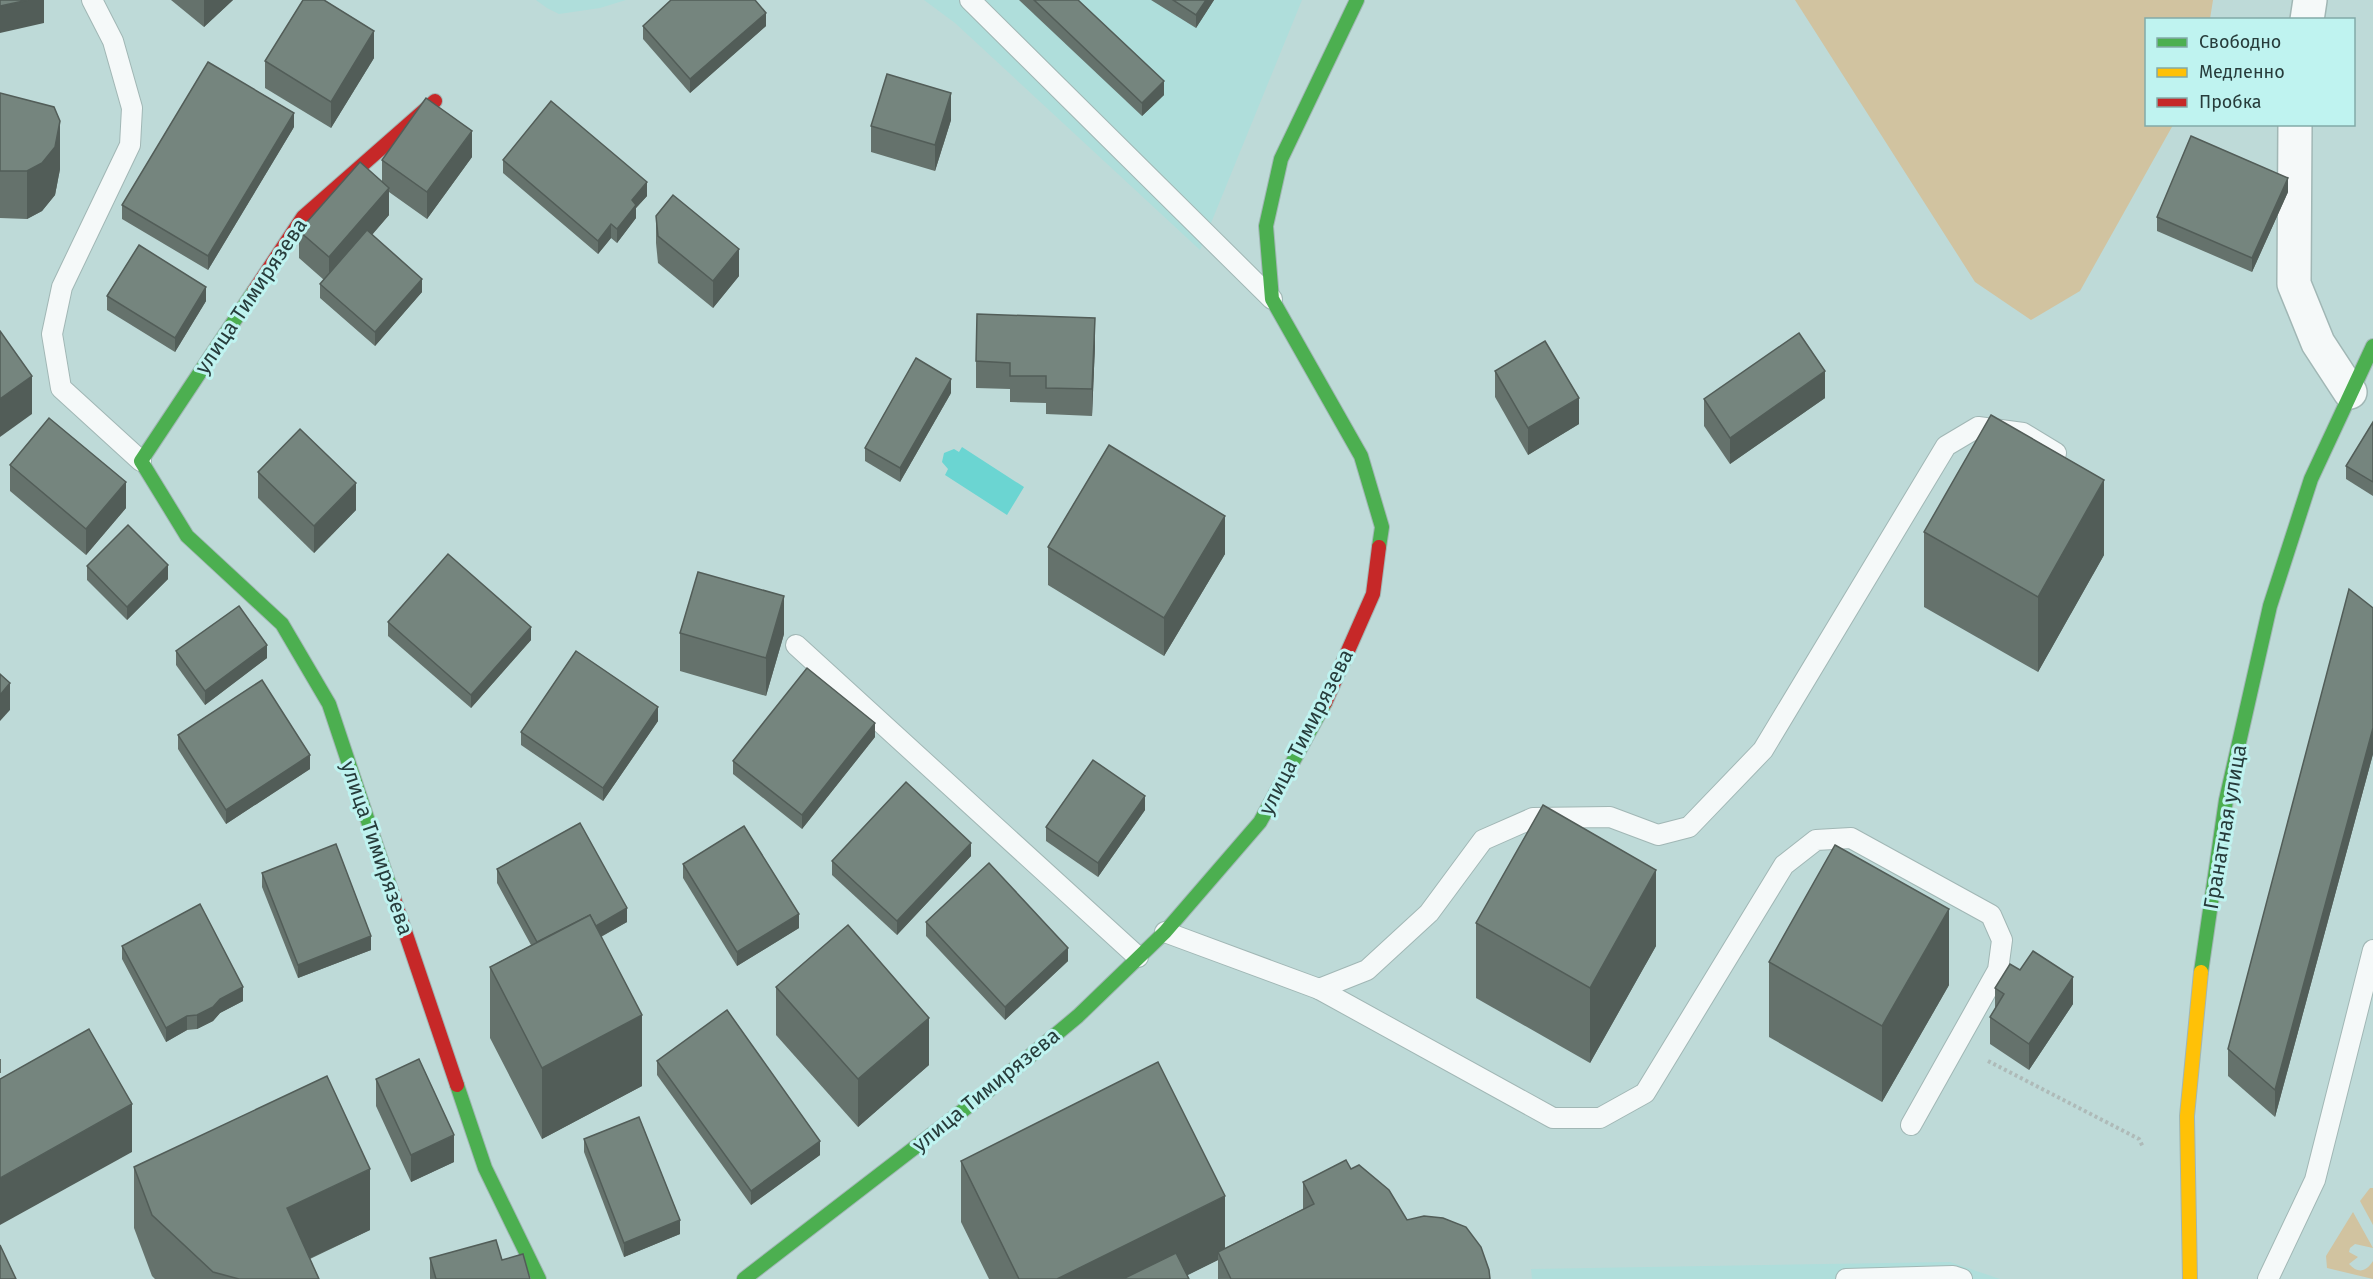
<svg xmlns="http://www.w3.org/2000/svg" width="2373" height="1279" font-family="'Fira Sans',sans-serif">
	<rect width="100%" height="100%" fill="#bedad8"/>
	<g fill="#afdedb">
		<path d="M 536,0 L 626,0 L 600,8 L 559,14 L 547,8 Z"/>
		<path d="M 924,0 L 1302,0 L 1200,250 L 955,23 Z"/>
		<path d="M 1950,1262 L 2000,1279 L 1532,1279 L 1531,1269 Z"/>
	</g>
	<g fill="#d1c3a0">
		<path d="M 1795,0 L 2213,0 L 2210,19 L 2146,20 L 2146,124 L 2173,125 L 2080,291 L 2031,320 L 1975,282 Z"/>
		<path d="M 2370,1188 L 2373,1188 L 2373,1225 L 2360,1201 Z"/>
		<path d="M 2353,1212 L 2373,1248 L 2355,1244 L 2350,1248 L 2349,1252 L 2358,1257 L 2349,1264 C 2358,1274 2366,1272 2373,1261 L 2373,1279 L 2327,1268 L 2326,1256 Z"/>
	</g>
	<path fill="#6bd5d2" d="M 962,447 L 1024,487 L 1007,515 L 945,475 L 948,469 L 942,462 L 944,453 L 954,449 L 959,452 Z"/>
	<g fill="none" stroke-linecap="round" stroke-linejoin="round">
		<defs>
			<g id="lane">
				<path d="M 92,0 L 113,41 L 132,108 L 130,145 L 62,287 L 52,334 L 61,388 L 141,461"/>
				<path d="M 970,0 L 1272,299"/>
				<path d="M 796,645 L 1138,957"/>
				<path d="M 1165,932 L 1319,989 L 1367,970 L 1429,913 L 1483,840 L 1533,818 L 1610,817 L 1658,835 L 1689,827 L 1763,750 L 1946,446 L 1978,427 L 2023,433 L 2056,453"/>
				<path d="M 1319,989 L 1553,1118 L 1600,1118 L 1645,1093 L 1784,865 L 1816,840 L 1851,838 L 1991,915 L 2002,940 L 1998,970 L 1911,1125"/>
				<path d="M 1846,1279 L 1953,1276 L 1962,1279"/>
				<path d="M 2268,1279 L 2315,1180 L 2373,950"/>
			</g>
			<g id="street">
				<path d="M 2307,20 L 2310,0"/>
				<path d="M 2295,124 L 2294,284 L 2318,343 L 2350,392"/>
			</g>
			<g id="fast">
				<path d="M 1357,0 L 1281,159 L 1266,226 L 1272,299 L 1361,456 L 1382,527 L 1379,547"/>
				<path d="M 254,291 L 141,461 L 187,536 L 282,624 L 329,704 L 392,893"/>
				<path d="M 2201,972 L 2226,800 L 2270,606 L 2311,479 L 2373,346"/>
				<path d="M 457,1085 L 485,1168 L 539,1279"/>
				<path d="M 744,1279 L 983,1095 L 1078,1016 L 1165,932 L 1260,822 L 1325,703"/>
			</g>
			<path id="slow" d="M 2190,1279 L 2187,1116 L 2201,972"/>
			<g id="jam">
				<path d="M 254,291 L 303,217 L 435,101"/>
				<path d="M 1325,703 L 1373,594 L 1379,547"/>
				<path d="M 392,893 L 457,1085"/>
			</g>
		</defs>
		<use href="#lane" stroke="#a1b7b5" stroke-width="22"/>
		<use href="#street" stroke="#a1b7b5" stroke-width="36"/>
		<use href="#fast" stroke="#a1b7b5" stroke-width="16"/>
		<use href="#slow" stroke="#a1b7b5" stroke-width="16"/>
		<use href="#jam" stroke="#a1b7b5" stroke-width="16"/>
		<path stroke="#aebab8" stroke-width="4" stroke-dasharray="3 3" stroke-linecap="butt" d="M 1988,1061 L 2139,1139 L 2143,1147"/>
		<use href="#lane" stroke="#f5f9f9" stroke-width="20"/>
		<use href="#street" stroke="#f5f9f9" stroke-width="33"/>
		<use href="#fast" stroke="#4caf50" stroke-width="14"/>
		<use href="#slow" stroke="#ffc107" stroke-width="14"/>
		<use href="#jam" stroke="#c62828" stroke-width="14"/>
	</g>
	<g fill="#65726c">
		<path d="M 171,0 L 233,0 L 204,27 Z"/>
		<path d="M 1019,0 L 1078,0 L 1164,95 L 1142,116 Z"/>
		<path d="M 1151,0 L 1214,0 L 1196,28 Z"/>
		<path d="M 643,26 L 766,26 L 690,93 L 643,39 Z"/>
		<path d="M 374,58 L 331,128 L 265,88 L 265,61 Z"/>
		<path d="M 0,93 L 60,169 L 55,195 L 42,211 L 27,219 L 0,218 Z"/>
		<path d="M 951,120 L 935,171 L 871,152 L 871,126 Z"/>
		<path d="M 294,127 L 208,270 L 122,219 L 122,205 Z"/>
		<path d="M 472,157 L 427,219 L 389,192 L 389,215 L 372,235 L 422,292 L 375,346 L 320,298 L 320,284 L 324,280 L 299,258 L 299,231 L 382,182 L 382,160 Z"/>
		<path d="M 503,160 L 647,196 L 636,208 L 636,218 L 617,243 L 611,238 L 598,254 L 503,173 Z"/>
		<path d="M 2288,192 L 2252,272 L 2157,231 L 2157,217 Z"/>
		<path d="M 656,216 L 739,276 L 713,308 L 658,263 L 656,243 Z"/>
		<path d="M 107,296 L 206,301 L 175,352 L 107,310 Z"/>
		<path d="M 1095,345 L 1092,416 L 1046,414 L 1046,403 L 1010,402 L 1010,389 L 976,388 L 976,361 Z"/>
		<path d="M 1495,371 L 1579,424 L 1528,455 L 1495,397 Z"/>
		<path d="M 951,393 L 900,482 L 865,461 L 865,448 Z"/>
		<path d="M 1825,398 L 1730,464 L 1704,426 L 1704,399 Z"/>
		<path d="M 2373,422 L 2373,496 L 2346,479 L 2346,466 Z"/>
		<path d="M 10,465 L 126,508 L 86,555 L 10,491 Z"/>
		<path d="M 258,472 L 356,510 L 314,553 L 258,498 Z"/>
		<path d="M 1924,532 L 2104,555 L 2038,672 L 1924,607 Z"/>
		<path d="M 1048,547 L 1225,554 L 1164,656 L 1048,585 Z"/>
		<path d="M 87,566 L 168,579 L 127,620 L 87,580 Z"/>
		<path d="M 2373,608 L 2373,754 L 2275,1117 L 2228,1076 L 2228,1049 Z"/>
		<path d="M 388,622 L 531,640 L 471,708 L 388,636 Z"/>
		<path d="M 680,633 L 784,634 L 766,696 L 680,671 Z"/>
		<path d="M 176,651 L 267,658 L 205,705 L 176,665 Z"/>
		<path d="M 658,721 L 603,801 L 521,745 L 521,732 Z"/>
		<path d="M 178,735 L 310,769 L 226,824 L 178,749 Z"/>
		<path d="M 875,737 L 802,829 L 733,774 L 733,761 Z"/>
		<path d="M 1145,810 L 1098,877 L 1046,841 L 1046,827 Z"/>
		<path d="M 971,856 L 897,935 L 832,875 L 832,861 Z"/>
		<path d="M 683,864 L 799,928 L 737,966 L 683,878 Z"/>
		<path d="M 497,869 L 627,922 L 601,937 L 642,1086 L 542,1139 L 490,1038 L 490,967 L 531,945 L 497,883 Z"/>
		<path d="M 262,873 L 371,950 L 298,978 L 262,887 Z"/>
		<path d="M 926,922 L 1068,961 L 1005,1020 L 926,936 Z"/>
		<path d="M 1476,923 L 1656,946 L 1590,1063 L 1476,998 Z"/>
		<path d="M 122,946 L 243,1001 L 220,1013 L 213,1021 L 197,1029 L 187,1030 L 166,1042 L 122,959 Z"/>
		<path d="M 1769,962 L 1949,985 L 1882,1102 L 1769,1037 Z"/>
		<path d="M 776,987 L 929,1065 L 858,1127 L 776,1035 Z"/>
		<path d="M 1995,988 L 2073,1004 L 2029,1070 L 1990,1044 L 1990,1017 L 1995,1009 Z"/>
		<rect x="0" y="1059" width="1" height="14"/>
		<path d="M 657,1061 L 820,1155 L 751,1205 L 657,1075 Z"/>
		<path d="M 376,1079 L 454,1162 L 411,1182 L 376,1106 Z"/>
		<path d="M 584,1139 L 680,1234 L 624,1257 L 584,1152 Z"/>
		<path d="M 961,1161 L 1225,1248 L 1303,1209 L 1303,1182 L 1351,1169 L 1407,1220 L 1490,1279 L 1218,1279 L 1218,1260 L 1187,1275 L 1189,1279 L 989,1279 L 961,1222 Z"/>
		<path d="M 134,1167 L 370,1230 L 310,1259 L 319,1279 L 155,1279 L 152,1276 L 134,1228 Z"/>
		<path d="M 430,1258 L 502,1260 L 530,1279 L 430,1279 Z"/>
	</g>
	<g fill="#525d58">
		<path d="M 28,0 L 44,0 L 44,23 L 0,33 L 0,6 Z"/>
		<path d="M 204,0 L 233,0 L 204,27 Z"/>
		<path d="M 1206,0 L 1214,0 L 1196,28 L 1196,15 Z"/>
		<path d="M 766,13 L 766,26 L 690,93 L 690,79 Z"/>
		<path d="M 374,31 L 374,58 L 331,128 L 331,102 Z"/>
		<path d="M 1164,81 L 1164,95 L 1142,116 L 1142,103 Z"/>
		<path d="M 951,93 L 951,120 L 935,171 L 935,145 Z"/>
		<path d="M 294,113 L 294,127 L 208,270 L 208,256 Z"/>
		<path d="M 60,121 L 60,169 L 55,195 L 42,211 L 27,219 L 27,171 Z"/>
		<path d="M 472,131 L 472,157 L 427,219 L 427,192 Z"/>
		<path d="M 2288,178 L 2288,192 L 2252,272 L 2252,258 Z"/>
		<path d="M 647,182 L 647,196 L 636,208 L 636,218 L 617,243 L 617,229 L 632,200 Z"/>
		<path d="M 389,188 L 389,215 L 329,284 L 329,257 Z"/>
		<path d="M 611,224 L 611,238 L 598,254 L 598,241 Z"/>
		<path d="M 739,249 L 739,276 L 713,308 L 713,281 Z"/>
		<path d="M 422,279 L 422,292 L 375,346 L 375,332 Z"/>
		<path d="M 206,287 L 206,301 L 175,352 L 175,338 Z"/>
		<path d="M 1095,318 L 1095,345 L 1092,416 L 1092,389 Z"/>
		<path d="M 1825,371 L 1825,398 L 1730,464 L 1730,438 Z"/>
		<path d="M 32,376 L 32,414 L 0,437 L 0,399 Z"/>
		<path d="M 951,379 L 951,393 L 900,482 L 900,468 Z"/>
		<path d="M 1579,398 L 1579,424 L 1528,455 L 1528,428 Z"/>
		<path d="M 2104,480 L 2104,555 L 2038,672 L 2038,597 Z"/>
		<path d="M 126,482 L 126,508 L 86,555 L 86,529 Z"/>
		<path d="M 356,483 L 356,510 L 314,553 L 314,526 Z"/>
		<path d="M 1225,516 L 1225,554 L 1164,656 L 1164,618 Z"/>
		<path d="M 168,565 L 168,579 L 127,620 L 127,607 Z"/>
		<path d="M 784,596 L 784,634 L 766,696 L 766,658 Z"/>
		<path d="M 531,627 L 531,640 L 471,708 L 471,695 Z"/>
		<path d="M 267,645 L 267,658 L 205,705 L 205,691 Z"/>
		<path d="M 10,683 L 10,710 L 0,721 L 0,695 Z"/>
		<path d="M 658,707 L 658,721 L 603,801 L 603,788 Z"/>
		<path d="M 875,723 L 875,737 L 802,829 L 802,815 Z"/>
		<path d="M 2373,728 L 2373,754 L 2275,1117 L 2275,1090 Z"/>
		<path d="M 310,755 L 310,769 L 226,824 L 226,810 Z"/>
		<path d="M 1145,796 L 1145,810 L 1098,877 L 1098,863 Z"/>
		<path d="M 971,843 L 971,856 L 897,935 L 897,921 Z"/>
		<path d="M 1656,870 L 1656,946 L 1590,1063 L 1590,988 Z"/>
		<path d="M 627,908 L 627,922 L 544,968 L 544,955 Z"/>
		<path d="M 1949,909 L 1949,985 L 1882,1102 L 1882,1026 Z"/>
		<path d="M 799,914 L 799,928 L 737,966 L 737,952 Z"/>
		<path d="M 371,936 L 371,950 L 298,978 L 298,965 Z"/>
		<path d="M 1068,948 L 1068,961 L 1005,1020 L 1005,1007 Z"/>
		<path d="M 2073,977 L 2073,1004 L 2029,1070 L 2029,1044 Z"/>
		<path d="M 243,987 L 243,1001 L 220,1013 L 213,1021 L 197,1029 L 197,1015 L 220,999 Z"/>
		<path d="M 642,1015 L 642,1086 L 542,1139 L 542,1068 Z"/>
		<path d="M 187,1016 L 187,1030 L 166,1042 L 166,1028 Z"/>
		<path d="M 929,1018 L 929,1065 L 858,1127 L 858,1079 Z"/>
		<path d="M 132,1104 L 132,1152 L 0,1225 L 0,1178 Z"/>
		<path d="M 454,1135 L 454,1162 L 411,1182 L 411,1155 Z"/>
		<path d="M 820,1141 L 820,1155 L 751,1205 L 751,1191 Z"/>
		<path d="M 370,1169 L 370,1230 L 287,1269 L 287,1208 Z"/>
		<path d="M 1225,1196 L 1225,1257 L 1218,1252 L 1218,1260 L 1180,1279 L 1057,1279 Z"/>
		<path d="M 680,1220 L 680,1234 L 624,1257 L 624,1243 Z"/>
	</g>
	<g fill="#75857e" stroke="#525d58" stroke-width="1.5">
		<path d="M 0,0 L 28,0 L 0,6 Z"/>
		<path d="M 303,0 L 324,0 L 374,31 L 331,102 L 265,61 Z"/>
		<path d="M 671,0 L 755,0 L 766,13 L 690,79 L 643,26 Z"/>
		<path d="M 1034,0 L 1078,0 L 1164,81 L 1142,103 Z"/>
		<path d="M 1173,0 L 1206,0 L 1196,15 Z"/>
		<path d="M 208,62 L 294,113 L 208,256 L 122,205 Z"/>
		<path d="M 887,74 L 951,93 L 935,145 L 871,126 Z"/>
		<path d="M 0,93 L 54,107 L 60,121 L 55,147 L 42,163 L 27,171 L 0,171 Z"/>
		<path d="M 426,98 L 472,131 L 427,192 L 382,160 Z"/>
		<path d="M 551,101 L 647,182 L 632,200 L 636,205 L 617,229 L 611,224 L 598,241 L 503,160 Z"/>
		<path d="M 2191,136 L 2288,178 L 2252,258 L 2157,217 Z"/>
		<path d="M 360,162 L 389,188 L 329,257 L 299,231 Z"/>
		<path d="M 673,195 L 739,249 L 713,281 L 658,236 L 656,216 Z"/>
		<path d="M 367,230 L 422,279 L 375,332 L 320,284 Z"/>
		<path d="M 139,245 L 206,287 L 175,338 L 107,296 Z"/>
		<path d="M 977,314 L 1095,318 L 1092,389 L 1046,388 L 1046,376 L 1010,376 L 1010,363 L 976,361 Z"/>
		<path d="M 0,331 L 32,376 L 0,399 Z"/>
		<path d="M 1799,333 L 1825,371 L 1730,438 L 1704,399 Z"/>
		<path d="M 1545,341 L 1579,398 L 1528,428 L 1495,371 Z"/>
		<path d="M 916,358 L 951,379 L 900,468 L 865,448 Z"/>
		<path d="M 1991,415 L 2104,480 L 2038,597 L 1924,532 Z"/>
		<path d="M 49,418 L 126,482 L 86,529 L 10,465 Z"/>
		<path d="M 2373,422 L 2373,482 L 2346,466 Z"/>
		<path d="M 300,429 L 356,483 L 314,526 L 258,472 Z"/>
		<path d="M 1109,445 L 1225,516 L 1164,618 L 1048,547 Z"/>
		<path d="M 128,525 L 168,565 L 127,607 L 87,566 Z"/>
		<path d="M 448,554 L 531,627 L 471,695 L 388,622 Z"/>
		<path d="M 698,572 L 784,596 L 766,658 L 680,633 Z"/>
		<path d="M 2349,589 L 2373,608 L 2373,728 L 2275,1090 L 2228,1049 Z"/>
		<path d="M 239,606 L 267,645 L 205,691 L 176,651 Z"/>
		<path d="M 576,651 L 658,707 L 603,788 L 521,732 Z"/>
		<path d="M 807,668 L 875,723 L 802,815 L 733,761 Z"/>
		<path d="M 0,674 L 10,683 L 0,695 Z"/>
		<path d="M 262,680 L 310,755 L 226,810 L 178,735 Z"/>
		<path d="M 1093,760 L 1145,796 L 1098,863 L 1046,827 Z"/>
		<path d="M 906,782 L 971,843 L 897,921 L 832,861 Z"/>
		<path d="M 1543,805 L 1656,870 L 1590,988 L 1476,923 Z"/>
		<path d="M 580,823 L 627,908 L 596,926 L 590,915 L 537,942 L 497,869 Z"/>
		<path d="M 744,826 L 799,914 L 737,952 L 683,864 Z"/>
		<path d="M 336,844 L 371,936 L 298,965 L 262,873 Z"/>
		<path d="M 1835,845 L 1949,909 L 1882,1026 L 1769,962 Z"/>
		<path d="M 989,863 L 1068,948 L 1005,1007 L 926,922 Z"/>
		<path d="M 200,904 L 243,987 L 220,999 L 213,1007 L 197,1015 L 187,1016 L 166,1028 L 122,946 Z"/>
		<path d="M 590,915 L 642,1015 L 542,1068 L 490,967 Z"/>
		<path d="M 848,925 L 929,1018 L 858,1079 L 776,987 Z"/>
		<path d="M 2033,951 L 2073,977 L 2029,1044 L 1990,1017 L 2004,994 L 1995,988 L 2010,964 L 2020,970 Z"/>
		<path d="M 727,1010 L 820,1141 L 751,1191 L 657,1061 Z"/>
		<path d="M 89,1029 L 132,1104 L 0,1178 L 0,1079 Z"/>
		<path d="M 419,1059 L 454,1135 L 411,1155 L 376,1079 Z"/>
		<path d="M 1158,1062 L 1225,1196 L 1057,1279 L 1019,1279 L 961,1161 Z"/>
		<path d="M 327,1076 L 370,1169 L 287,1208 L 319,1279 L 239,1279 L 213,1272 L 152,1215 L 134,1167 Z"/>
		<path d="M 639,1117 L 680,1220 L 624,1243 L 584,1139 Z"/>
		<path d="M 1346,1160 L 1351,1169 L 1359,1165 L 1389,1190 L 1407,1220 L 1424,1216 L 1443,1218 L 1466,1227 L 1481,1247 L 1489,1270 L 1490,1279 L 1231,1279 L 1218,1252 L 1314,1204 L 1303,1182 Z"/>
		<path d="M 496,1240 L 502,1260 L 523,1254 L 530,1279 L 436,1279 L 430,1258 Z"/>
		<path d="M 0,1245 L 16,1279 L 0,1279 Z"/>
		<path d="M 1176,1253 L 1189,1279 L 1123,1279 Z"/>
	</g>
	<g text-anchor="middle" stroke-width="6" stroke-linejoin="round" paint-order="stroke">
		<g font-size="21" fill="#273c3b" stroke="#bff3f0">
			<text transform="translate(251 296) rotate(-56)" y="7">улица Тимирязева</text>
			<text transform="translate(1306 732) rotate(-63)" y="7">улица Тимирязева</text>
			<text transform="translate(2225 827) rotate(-80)" y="7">Гранатная улица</text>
			<text transform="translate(377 848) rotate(71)" y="7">улица Тимирязева</text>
			<text transform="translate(986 1090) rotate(-39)" y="7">улица Тимирязева</text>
		</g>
	</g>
	<rect x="2145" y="18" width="210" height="108" fill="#bff3f0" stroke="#82aaa8" stroke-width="1.5"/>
	<rect x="2157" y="38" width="30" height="9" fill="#4caf50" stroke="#82aaa8" stroke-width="1.5"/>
	<text x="2199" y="48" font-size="18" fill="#273c3b">Свободно</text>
	<rect x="2157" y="68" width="30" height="9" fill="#ffc107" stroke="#82aaa8" stroke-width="1.5"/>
	<text x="2199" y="78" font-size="18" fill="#273c3b">Медленно</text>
	<rect x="2157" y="98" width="30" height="9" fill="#c62828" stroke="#82aaa8" stroke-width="1.5"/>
	<text x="2199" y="108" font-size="18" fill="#273c3b">Пробка</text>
</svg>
